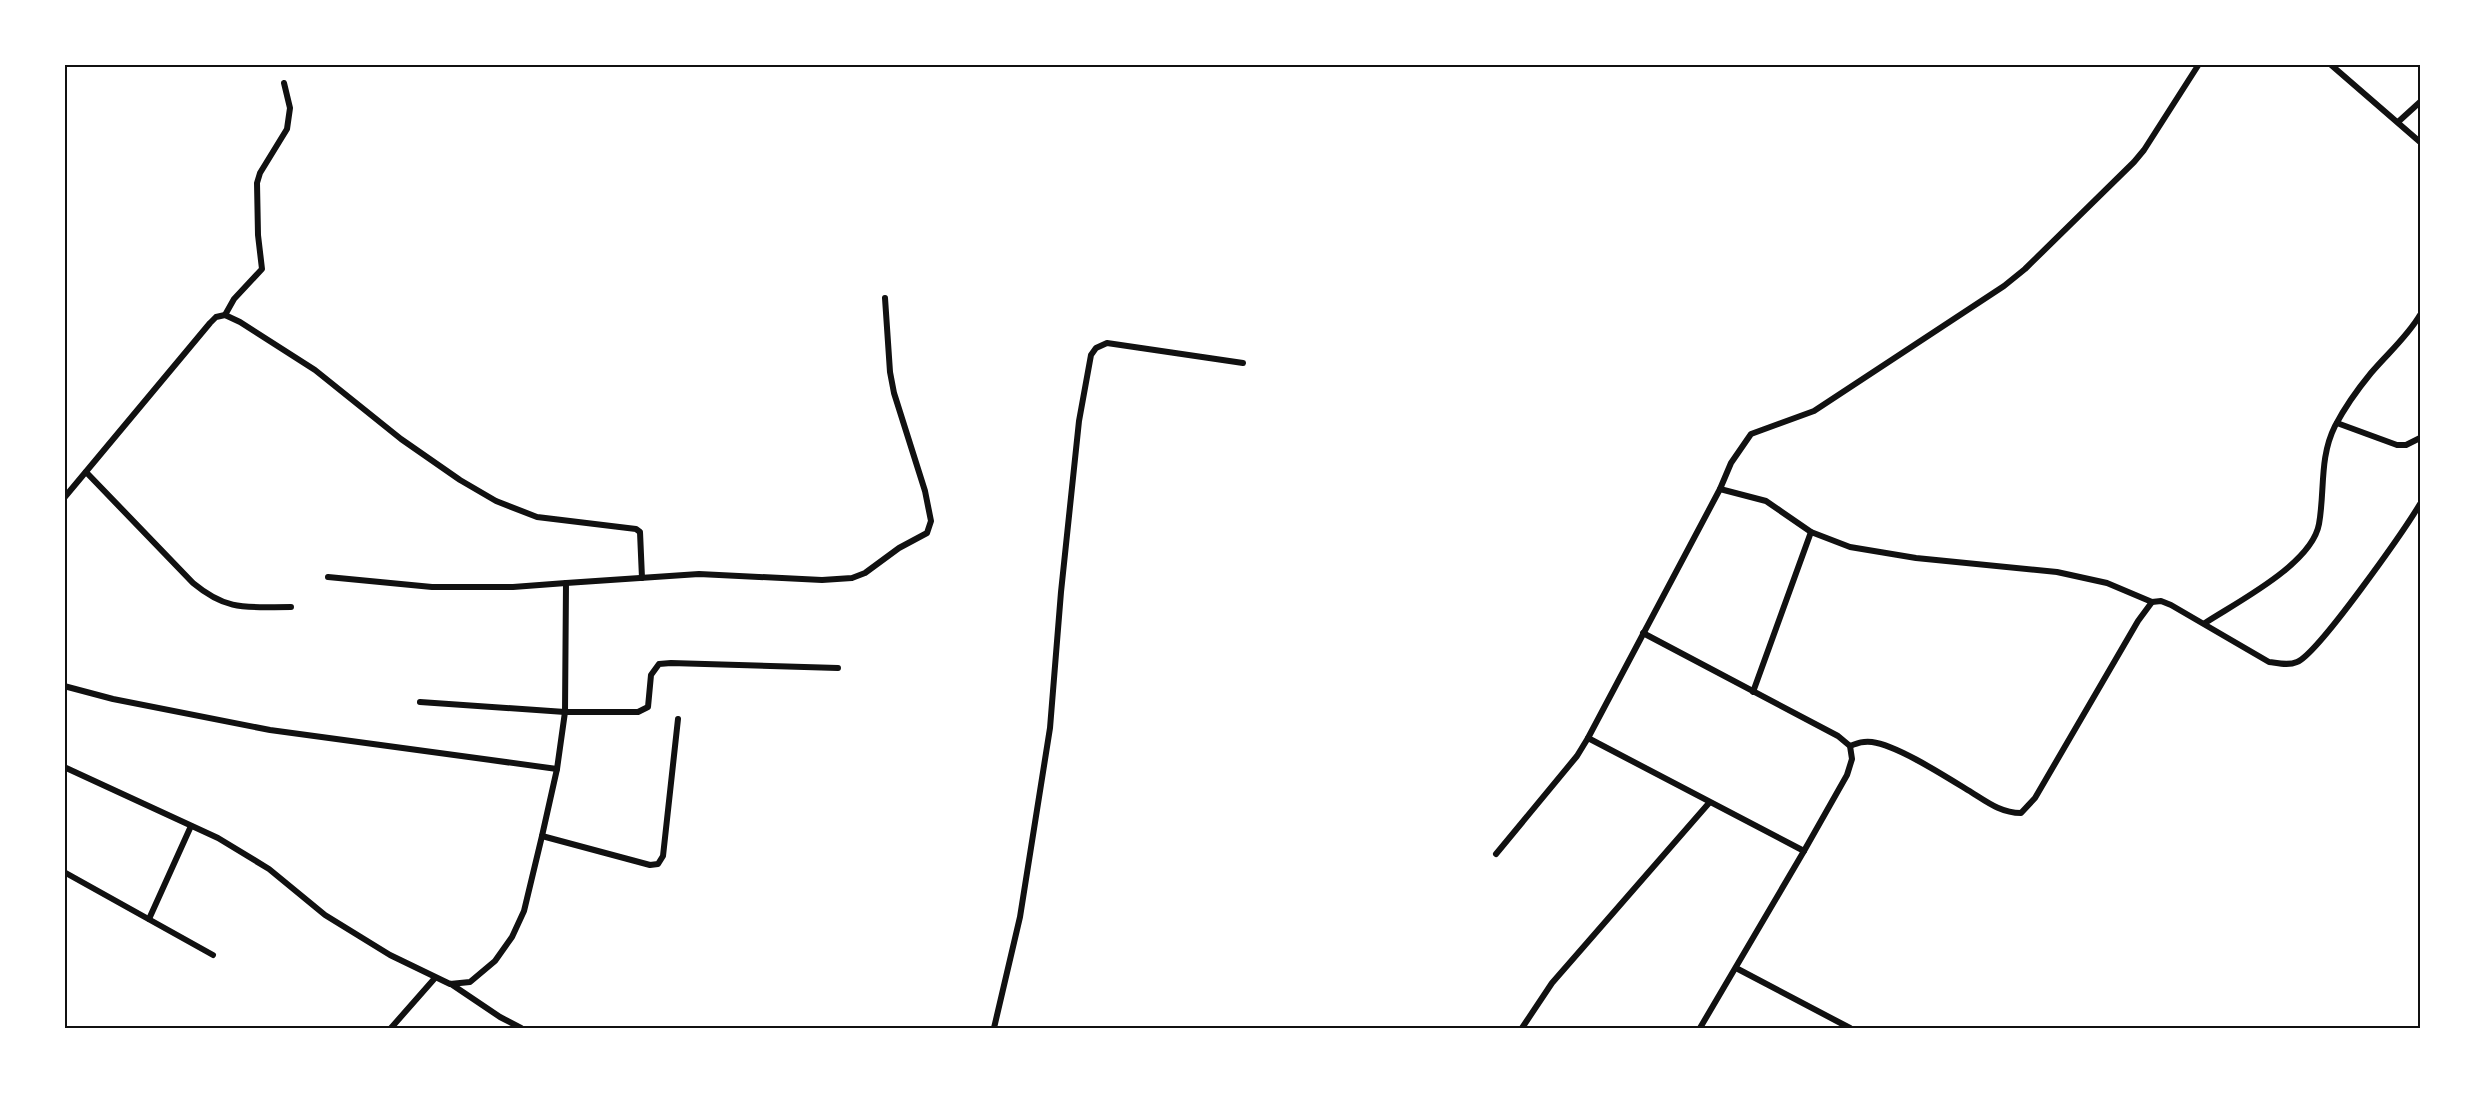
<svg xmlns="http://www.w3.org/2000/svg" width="2485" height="1093" font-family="Commissioner,sans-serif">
	<rect width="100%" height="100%" fill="#fff"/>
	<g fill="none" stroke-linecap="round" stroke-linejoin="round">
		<g stroke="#111" stroke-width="6">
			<path d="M 2330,64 L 2420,142"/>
			<path d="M 2398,122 L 2420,102"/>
			<path d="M 225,315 L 234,299 L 262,269 L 258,235 L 257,183 L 260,173 L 287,129 L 290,108 L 284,83"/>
			<path d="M 2337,423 L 2397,445 L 2406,445 L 2420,438"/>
			<path d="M 86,472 L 193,583 C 228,612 247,607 291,607"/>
			<path d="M 1720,489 L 1766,501 L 1811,532 L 1850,547 L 1916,558 L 2057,572 L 2107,583 L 2152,602"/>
			<path d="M 64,498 L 210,323 L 216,317 L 225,315 L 240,322 L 315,370 L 401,439 L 460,480 L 496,501 L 537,517 L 636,529 L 640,532 L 642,578"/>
			<path d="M 566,583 L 699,574 L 822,580 L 852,578 L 865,573 L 899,548 L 927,533 L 931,521 L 925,491 L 894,393 L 890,372 L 885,298"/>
			<path d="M 2205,623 C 2237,602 2312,564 2319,524 C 2325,491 2319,458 2335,426 C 2345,407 2357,390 2371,373 C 2388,353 2407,337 2420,315"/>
			<path d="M 1643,633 L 1838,736 L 1850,746 L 1852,759 L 1847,775 L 1804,851 L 1700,1028"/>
			<path d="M 64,686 L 113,699 L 270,730 L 557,769"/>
			<path d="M 1753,692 L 1811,532"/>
			<path d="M 420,702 L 565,712 L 638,712 L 648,707 L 651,675 L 659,664 L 671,663 L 838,668"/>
			<path d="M 1588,738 L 1804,851"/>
			<path d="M 1850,746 C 1858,743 1863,741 1872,742 C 1897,745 1948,778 1971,792 C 1987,802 2001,813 2021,813 L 2035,798 L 2138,621 L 2152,602 L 2161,601 L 2171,605 L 2269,662 C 2278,663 2288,666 2297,662 C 2318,654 2405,529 2420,504"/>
			<path d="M 64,767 L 218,838 L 269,869 L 325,915 L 390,955 L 450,984 L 470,982 L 495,961 L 512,937 L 524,911 L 542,836 L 557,769 L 565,712 L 566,583 L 513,587 L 432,587 L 328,577"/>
			<path d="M 542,836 L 650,865 L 658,864 L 663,856 L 678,719"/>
			<path d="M 1496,854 L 1577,756 L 1588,738 L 1720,489 L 1731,463 L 1751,434 L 1814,411 L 2004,286 L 2025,269 L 2134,162 L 2144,150 L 2199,64"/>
			<path d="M 64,872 L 213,955"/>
			<path d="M 149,919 L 191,826"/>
			<path d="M 1736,968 L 1850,1028"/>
			<path d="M 451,984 L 500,1017 L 521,1028"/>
			<path d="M 391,1028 L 435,978"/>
			<path d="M 994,1028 L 1020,917 L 1050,728 L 1061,592 L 1079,421 L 1091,355 L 1096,348 L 1107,343 L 1243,363"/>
			<path d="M 1522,1028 L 1552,983 L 1709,803"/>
		</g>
	</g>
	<rect width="2485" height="1093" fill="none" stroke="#ffffff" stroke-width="132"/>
	<rect x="66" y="66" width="2353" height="961" fill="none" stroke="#111" stroke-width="2"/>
</svg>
